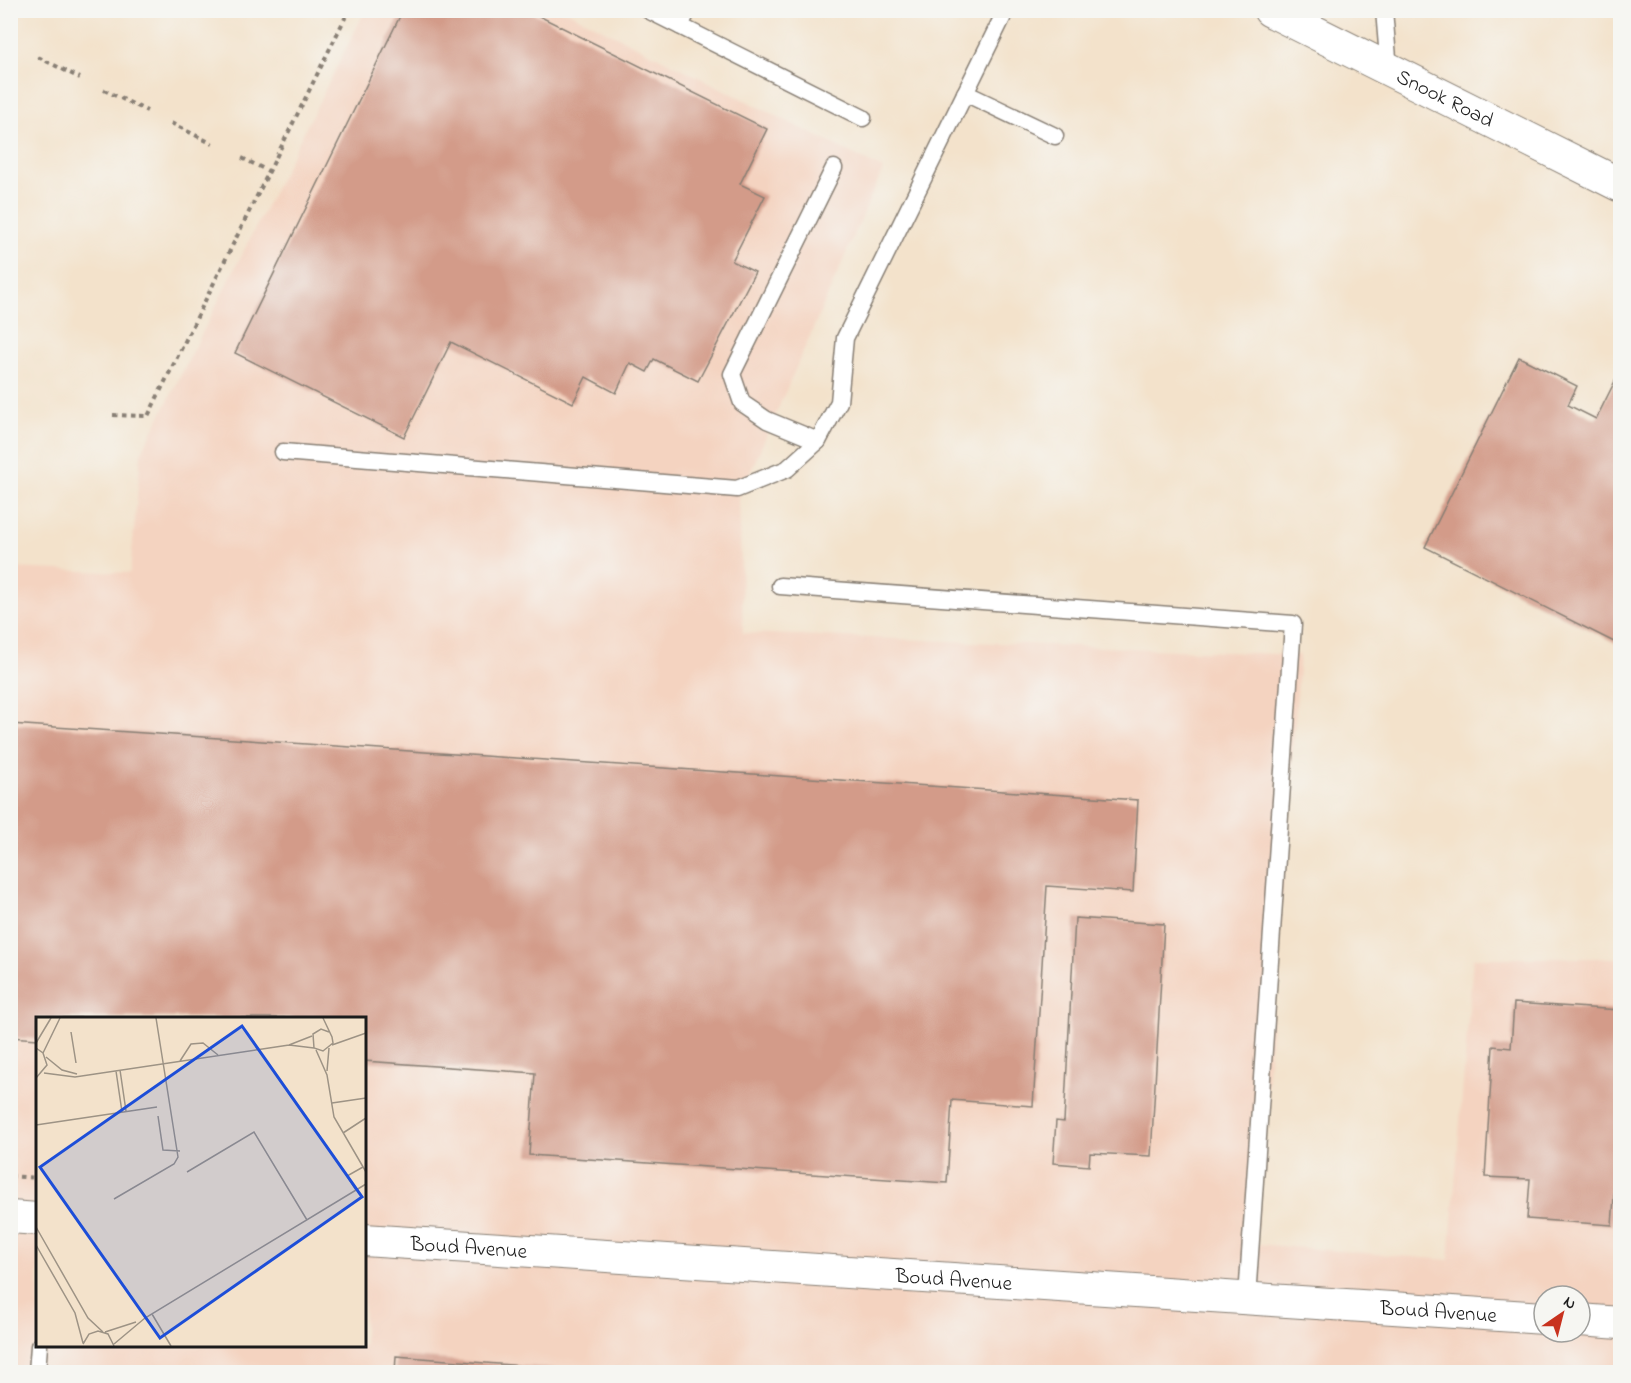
<svg xmlns="http://www.w3.org/2000/svg" width="1631" height="1383" font-family="'Indie Flower',sans-serif">
	<rect width="100%" height="100%" fill="#f6f6f2"/>
	<filter id="ink" filterUnits="userSpaceOnUse"><feTurbulence type="fractalNoise" baseFrequency=".0167" numOctaves="2"/><feDisplacementMap in="SourceGraphic" scale="12" xChannelSelector="R" yChannelSelector="G"/><feConvolveMatrix kernelMatrix="1 2 1 2 8 2 1 2 1" color-interpolation-filters="sRGB"/></filter>
	<filter id="wash" filterUnits="userSpaceOnUse"><feTurbulence type="fractalNoise" baseFrequency=".008" numOctaves="4" result="noise"/><feDisplacementMap in="SourceGraphic" scale="24" xChannelSelector="R" yChannelSelector="G"/><feGaussianBlur stdDeviation="1.35" result="paint"/><feColorMatrix in="noise" values="0 0 0 0 0 0 0 0 0 0 0 0 0 0 0 0 0 1.4 0 .05"/><feComposite in="paint" operator="in"/></filter>
	<g filter="url(#wash)">
		<rect width="100%" height="100%" fill="#f3e2cb"/>
		<path fill="#f4d3c0" fill-rule="evenodd" d="M 365,11 L 566,11 L 883,169 L 739,498 L 743,633 L 1300,655 L 1255,1244 L 1449,1260 L 1473,958 L 1620,958 L 1620,1372 L 11,1372 L 11,568 L 130,573 L 141,454 ZM 38,1018 L 364,1018 L 364,1346 L 38,1346 ZM 1544,1296 L 1580,1296 L 1580,1332 L 1544,1332 Z"/>
		<g id="blocks">
			<g fill="#d39b89">
				<path d="M 403,10 L 527,10 L 767,129 L 740,184 L 765,196 L 732,261 L 755,272 L 698,381 L 654,359 L 647,372 L 630,363 L 616,393 L 586,377 L 573,403 L 451,342 L 404,437 L 235,353 Z"/>
				<path d="M 1519,357 L 1577,386 L 1568,405 L 1596,419 L 1615,381 L 1620,384 L 1620,645 L 1425,547 Z"/>
				<path d="M 10,724 L 1138,800 L 1133,892 L 1047,886 L 1033,1106 L 952,1100 L 947,1183 L 529,1155 L 535,1073 L 364,1061 L 364,1018 L 38,1018 L 38,1039 L 10,1037 Z"/>
				<path d="M 1075,918 L 1164,924 L 1151,1156 L 1090,1153 L 1089,1166 L 1053,1163 L 1056,1121 L 1064,1122 Z"/>
				<path d="M 1514,1003 L 1620,1010 L 1620,1185 L 1615,1184 L 1612,1225 L 1527,1219 L 1530,1179 L 1485,1177 L 1493,1046 L 1511,1048 Z"/>
				<path d="M 396,1356 L 587,1371 L 587,1372 L 395,1372 Z"/>
			</g>
		</g>
	</g>
	<g filter="url(#ink)">
		<use href="#blocks" fill-opacity="0" stroke="#887f74" stroke-width="1.5"/>
		<g fill="none" stroke-linecap="round" stroke-linejoin="round">
			<defs>
				<g id="service">
					<path d="M 648,10 L 863,118"/>
					<path d="M 1384,10 L 1389,70"/>
					<path d="M 680,26 L 688,10"/>
					<path d="M 965,93 L 1055,136"/>
					<path d="M 818,441 L 767,420 L 742,403 L 732,374 L 834,168"/>
					<path d="M 283,452 L 737,489 L 787,469 L 818,441 L 839,402 L 845,338 L 1006,10"/>
					<path d="M 780,586 L 1293,624 L 1247,1298"/>
					<path d="M 37,1372 L 39,1346"/>
				</g>
				<g id="minor">
					<path d="M 10,1217 L 38,1219"/>
					<path id="s1" d="M 364,1240 L 1544,1318"/>
					<path d="M 1580,1320 L 1620,1323"/>
				</g>
				<g id="tertiary">
					<path id="s2" d="M 1270,10 L 1620,185"/>
				</g>
			</defs>
			<use href="#service" stroke="#887f74" stroke-width="19"/>
			<use href="#minor" stroke="#887f74" stroke-width="34"/>
			<use href="#tertiary" stroke="#887f74" stroke-width="35"/>
			<g stroke="#887f74" stroke-width="4" stroke-dasharray="4.5 4.5" stroke-linecap="butt">
				<path d="M 10,44 L 14,46"/>
				<path d="M 38,57 L 80,78"/>
				<path d="M 104,90 L 147,111"/>
				<path d="M 171,123 L 213,144"/>
				<path d="M 242,158 L 270,172"/>
				<path d="M 113,415 L 148,416 L 349,10"/>
				<path d="M 10,1176 L 38,1178"/>
			</g>
			<use href="#service" stroke="#fff" stroke-width="16"/>
			<use href="#minor" stroke="#fff" stroke-width="32"/>
			<use href="#tertiary" stroke="#fff" stroke-width="33"/>
		</g>
	</g>
	<g text-anchor="middle" stroke-width="6" stroke-linejoin="round" paint-order="stroke">
		<g font-size="21" fill="#1c1c1c" stroke="#f6f6f2">
			<text dy="7" stroke="none"><textPath href="#s2" startOffset="196">Snook Road</textPath></text>
			<text dy="7" stroke="none"><textPath href="#s1" startOffset="105">Boud Avenue</textPath></text>
			<text dy="7" stroke="none"><textPath href="#s1" startOffset="591">Boud Avenue</textPath></text>
			<text dy="7" stroke="none"><textPath href="#s1" startOffset="1077">Boud Avenue</textPath></text>
		</g>
	</g>
	<g transform="translate(36 1017)">
		<rect width="330" height="330" fill="#f3e2cb"/>
		<path fill="none" stroke="#9d9385" stroke-width="1.5" d="M 287,1 L 296,20 L 297,26 L 287,34 L 278,31 L 277,17 L 285,12 L 293,15M 35,15 L 40,46M 0,26 L 15,1M 253,28 L 278,31M 296,28 L 330,16M 0,31 L 7,36 L 11,48 L 0,61M 280,33 L 291,58 L 298,100 L 330,155M 7,36 L 24,1M 10,40 L 26,53 L 41,57M 144,44 L 155,27 L 167,26 L 182,38M 84,53 L 90,94M 80,54 L 86,95M 291,54 L 293,31M 8,56 L 39,60 L 253,28 L 276,19M 296,86 L 330,81M 122,99 L 127,133 L 144,134M 0,108 L 121,90M 307,116 L 330,101M 151,155 L 218,115 L 271,203M 320,173 L 311,159 L 327,150M 78,182 L 138,147 L 142,140 L 120,1M 0,210 L 52,301 L 67,315M 0,228 L 39,296 L 47,326M 116,297 L 135,329M 69,315 L 100,305M 47,327 L 53,317 L 62,314 L 72,317 L 78,329M 78,327 L 109,301 L 330,167"/>
		<path fill="#1d4ed8" fill-opacity="0.15" stroke="#1d4ed8" stroke-width="3" d="M 206,9 L 326,180 L 124,321 L 4,150 Z"/>
		<rect width="330" height="330" fill="none" stroke="#1c1c1c" stroke-width="3"/>
	</g>
	<rect width="1631" height="1383" fill="none" stroke="#f6f6f2" stroke-width="36"/>
	<g transform="translate(1562 1314) rotate(35)"><circle r="28" fill="#f6f6f2" stroke="#9f9f9c" stroke-width="1.5"/>
	<path d="M0-4.5L10 22L0 15L-10 22Z" fill="#c8321e"/>
	<text y="-9" font-size="16" font-weight="bold" text-anchor="middle" fill="#1c1c1c">N</text>
	</g>
</svg>
